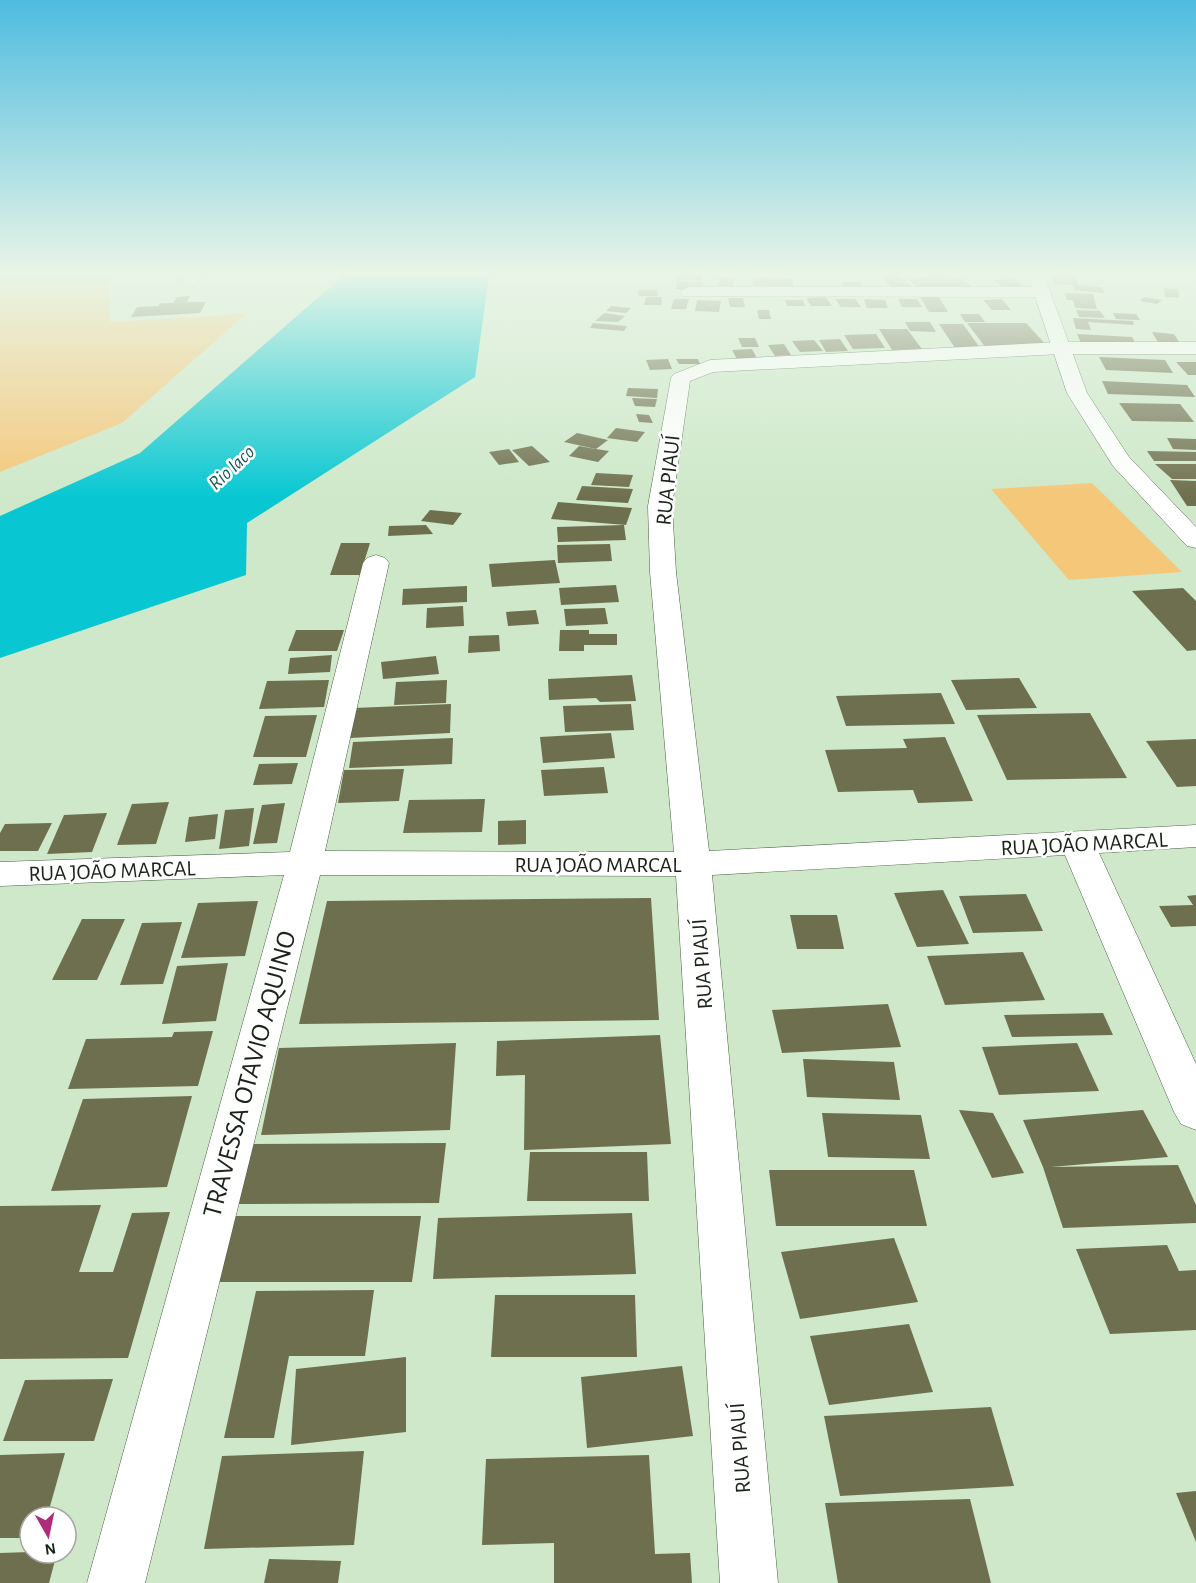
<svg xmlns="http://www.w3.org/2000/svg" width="1196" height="1583" font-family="'Alegreya Sans',sans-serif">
	<rect width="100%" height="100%" fill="#cee8c9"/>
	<g fill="#f5c778">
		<path d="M 0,275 L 110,275 L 110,322 L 246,314 L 122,423 L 0,472 Z"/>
		<path d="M 1092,483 L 1182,572 L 1069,580 L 991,489 Z"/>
	</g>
	<path fill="#08c7d2" d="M 340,275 L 489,275 L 475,377 L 247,523 L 246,575 L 0,658 L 0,516 L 140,453 L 337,281 Z"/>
	<g fill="#6e6f4e">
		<path d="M 678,275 L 703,275 L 702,281 L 677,280 Z"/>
		<path d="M 879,275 L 899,275 L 915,290 L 896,291 Z"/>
		<path d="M 924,275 L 941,275 L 946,280 L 962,279 L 974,288 L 916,287 L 908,279 L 928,278 Z"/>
		<path d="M 1049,275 L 1074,275 L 1079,285 L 1103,287 L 1104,293 L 1074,290 L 1073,285 L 1054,284 Z"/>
		<path d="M 719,278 L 735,279 L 733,287 L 718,286 Z"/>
		<path d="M 753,278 L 793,279 L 793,287 L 753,286 Z"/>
		<path d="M 1014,279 L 1024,287 L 1003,288 L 994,280 Z"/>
		<path d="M 678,281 L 704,282 L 702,290 L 675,289 Z"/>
		<path d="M 842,282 L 860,282 L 864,290 L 845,290 Z"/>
		<path d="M 1164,288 L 1178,289 L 1179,298 L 1165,297 Z"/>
		<path d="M 638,290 L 657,290 L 658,296 L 639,296 Z"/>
		<path d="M 1064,293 L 1093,294 L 1097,309 L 1075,308 L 1073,300 L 1067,300 Z"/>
		<path d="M 190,296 L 187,302 L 206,302 L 200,313 L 131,317 L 137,307 L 158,306 L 160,303 L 173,303 L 177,297 Z"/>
		<path d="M 646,297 L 662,297 L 661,305 L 644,305 Z"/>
		<path d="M 826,297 L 832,306 L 811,306 L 806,298 Z"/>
		<path d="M 920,297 L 939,297 L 948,312 L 929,312 Z"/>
		<path d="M 1144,297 L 1162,300 L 1157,304 L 1140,301 Z"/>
		<path d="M 728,298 L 743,298 L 745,307 L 730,307 Z"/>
		<path d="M 674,299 L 689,299 L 686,309 L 671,309 Z"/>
		<path d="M 835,299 L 855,299 L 861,307 L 841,307 Z"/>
		<path d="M 864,299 L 885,300 L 888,308 L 867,308 Z"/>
		<path d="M 898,299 L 917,299 L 922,307 L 902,307 Z"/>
		<path d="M 1002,299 L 1011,310 L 992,310 L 983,300 Z"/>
		<path d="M 697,300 L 721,301 L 719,312 L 695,311 Z"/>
		<path d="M 785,300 L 803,300 L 805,306 L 787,306 Z"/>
		<path d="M 611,306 L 631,308 L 626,313 L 606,311 Z"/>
		<path d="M 757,310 L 769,310 L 771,319 L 759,319 Z"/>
		<path d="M 1076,310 L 1100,311 L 1105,318 L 1079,317 Z"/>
		<path d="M 604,313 L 625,316 L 618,322 L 595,321 Z"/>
		<path d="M 1113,313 L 1136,314 L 1140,320 L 1116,319 Z"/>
		<path d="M 960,314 L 979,314 L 985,322 L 965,322 Z"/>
		<path d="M 1073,318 L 1133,321 L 1134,325 L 1088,322 L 1091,330 L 1076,329 Z"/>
		<path d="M 905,322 L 930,322 L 936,332 L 910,331 Z"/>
		<path d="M 593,323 L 627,326 L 624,331 L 590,328 Z"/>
		<path d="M 967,323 L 1026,323 L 1048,347 L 986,348 Z"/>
		<path d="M 939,324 L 963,324 L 980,348 L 955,348 Z"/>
		<path d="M 879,329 L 907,329 L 922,349 L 892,350 Z"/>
		<path d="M 1152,332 L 1174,334 L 1181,345 L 1159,344 Z"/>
		<path d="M 876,334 L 885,348 L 853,349 L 844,335 Z"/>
		<path d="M 1077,334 L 1132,337 L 1137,346 L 1081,343 Z"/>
		<path d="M 738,338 L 755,338 L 759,347 L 742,347 Z"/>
		<path d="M 840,339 L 848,351 L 826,352 L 819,340 Z"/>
		<path d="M 814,340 L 823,351 L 800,352 L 792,341 Z"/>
		<path d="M 784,344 L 791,355 L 775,356 L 768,345 Z"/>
		<path d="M 752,349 L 758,360 L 738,361 L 732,350 Z"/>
		<path d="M 1099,357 L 1165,360 L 1173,373 L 1106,370 Z"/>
		<path d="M 668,359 L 672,369 L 650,370 L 646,360 Z"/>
		<path d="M 676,359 L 698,359 L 700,364 L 679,364 Z"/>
		<path d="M 1176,362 L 1196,362 L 1196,375 L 1188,375 Z"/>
		<path d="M 1102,381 L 1187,385 L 1195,397 L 1108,394 Z"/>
		<path d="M 628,388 L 658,389 L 657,398 L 626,396 Z"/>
		<path d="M 632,398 L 657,399 L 655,407 L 635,406 Z"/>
		<path d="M 1119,403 L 1180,404 L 1194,422 L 1132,421 Z"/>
		<path d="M 636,414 L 649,415 L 653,423 L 639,422 Z"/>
		<path d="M 616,428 L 645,432 L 637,442 L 607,438 Z"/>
		<path d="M 577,433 L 608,440 L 596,449 L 564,442 Z"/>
		<path d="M 1167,438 L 1196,439 L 1196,450 L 1173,449 Z"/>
		<path d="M 532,446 L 550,462 L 529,466 L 512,450 Z"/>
		<path d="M 579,446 L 596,449 L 609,451 L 598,462 L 569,456 Z"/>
		<path d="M 509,449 L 519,462 L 499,465 L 489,452 Z"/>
		<path d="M 1147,451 L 1196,452 L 1196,461 L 1154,461 Z"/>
		<path d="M 1155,464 L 1196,464 L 1196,479 L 1172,479 Z"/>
		<path d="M 596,473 L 633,475 L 629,487 L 591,485 Z"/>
		<path d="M 1170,480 L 1196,481 L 1196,506 L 1187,506 Z"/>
		<path d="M 582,486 L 633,489 L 628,503 L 576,500 Z"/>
		<path d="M 558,502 L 632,508 L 626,525 L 551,519 Z"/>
		<path d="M 430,510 L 462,513 L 453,525 L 421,521 Z"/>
		<path d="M 426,525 L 433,534 L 388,536 L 389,526 Z"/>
		<path d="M 624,525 L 626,540 L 558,542 L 557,527 Z"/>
		<path d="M 341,543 L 370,543 L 360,575 L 330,575 Z"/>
		<path d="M 610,544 L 612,561 L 558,563 L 557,545 Z"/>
		<path d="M 555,560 L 560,583 L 492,587 L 489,564 Z"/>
		<path d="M 616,585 L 619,602 L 561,605 L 559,588 Z"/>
		<path d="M 467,586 L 467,602 L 402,605 L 403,589 Z"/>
		<path d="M 1183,588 L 1196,601 L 1196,650 L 1187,651 L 1132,591 Z"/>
		<path d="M 463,606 L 464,626 L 426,628 L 427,608 Z"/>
		<path d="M 605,608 L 608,624 L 566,626 L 564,609 Z"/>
		<path d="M 536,610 L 539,624 L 508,626 L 506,612 Z"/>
		<path d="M 296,630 L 344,630 L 337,651 L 288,651 Z"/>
		<path d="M 560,630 L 589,630 L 589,634 L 617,634 L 617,645 L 584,645 L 584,651 L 559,651 Z"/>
		<path d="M 499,635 L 500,651 L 468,653 L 469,636 Z"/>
		<path d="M 332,655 L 330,672 L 288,674 L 290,658 Z"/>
		<path d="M 436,656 L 439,674 L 383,679 L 381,662 Z"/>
		<path d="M 632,675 L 636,701 L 600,702 L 596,698 L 549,700 L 548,679 Z"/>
		<path d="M 1019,678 L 1037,708 L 966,710 L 951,680 Z"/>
		<path d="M 329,680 L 324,707 L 259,709 L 267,681 Z"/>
		<path d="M 447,680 L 446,703 L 394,705 L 396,682 Z"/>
		<path d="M 941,693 L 955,724 L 846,726 L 836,696 Z"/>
		<path d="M 451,704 L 450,733 L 350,738 L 354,708 Z"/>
		<path d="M 631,704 L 634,730 L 565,732 L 563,706 Z"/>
		<path d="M 1090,713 L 1127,778 L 1007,780 L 977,715 Z"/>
		<path d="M 317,715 L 306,757 L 253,757 L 265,716 Z"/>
		<path d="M 611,733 L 615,758 L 543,763 L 540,737 Z"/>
		<path d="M 945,737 L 973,801 L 918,803 L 913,790 L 838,792 L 825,750 L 907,748 L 903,739 Z"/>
		<path d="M 453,738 L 452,764 L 349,768 L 353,742 Z"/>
		<path d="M 1196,739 L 1196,786 L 1177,787 L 1146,741 Z"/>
		<path d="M 298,763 L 292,784 L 253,785 L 259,764 Z"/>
		<path d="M 604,767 L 608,793 L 544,796 L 541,770 Z"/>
		<path d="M 404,769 L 399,801 L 338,803 L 344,770 Z"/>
		<path d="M 485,799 L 482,832 L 403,833 L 409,800 Z"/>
		<path d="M 169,802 L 156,844 L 117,845 L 132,804 Z"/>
		<path d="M 285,803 L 277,843 L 253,844 L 262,805 Z"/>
		<path d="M 254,808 L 249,846 L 219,849 L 225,810 Z"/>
		<path d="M 107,813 L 92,852 L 47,854 L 64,815 Z"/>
		<path d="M 218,814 L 215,839 L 185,842 L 189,817 Z"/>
		<path d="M 526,820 L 526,844 L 498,845 L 498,821 Z"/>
		<path d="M 52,823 L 38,851 L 0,851 L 0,833 L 5,824 Z"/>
		<path d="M 943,890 L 969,944 L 917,947 L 894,893 Z"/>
		<path d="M 1026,894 L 1043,931 L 973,933 L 959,896 Z"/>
		<path d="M 1196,895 L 1196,926 L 1171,927 L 1159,906 L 1193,905 L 1187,896 Z"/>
		<path d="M 651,898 L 659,1020 L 299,1024 L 327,901 Z"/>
		<path d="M 258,901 L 245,956 L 181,958 L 198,903 Z"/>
		<path d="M 790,915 L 837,915 L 844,949 L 797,949 Z"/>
		<path d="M 82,919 L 125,919 L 97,980 L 52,980 Z"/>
		<path d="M 182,922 L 163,984 L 120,985 L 142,923 Z"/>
		<path d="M 1023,952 L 1045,1000 L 945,1005 L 927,956 Z"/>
		<path d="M 228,963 L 216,1021 L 162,1024 L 177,966 Z"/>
		<path d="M 888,1004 L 901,1047 L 782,1053 L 772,1010 Z"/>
		<path d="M 1103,1013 L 1113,1035 L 1012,1037 L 1004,1015 Z"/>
		<path d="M 213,1031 L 198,1086 L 68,1089 L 86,1039 L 172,1037 L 174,1032 Z"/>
		<path d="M 660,1035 L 671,1144 L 524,1150 L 525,1075 L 496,1076 L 497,1041 Z"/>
		<path d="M 456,1043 L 450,1130 L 261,1135 L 279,1048 Z"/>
		<path d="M 1077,1043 L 1099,1091 L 999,1095 L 982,1047 Z"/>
		<path d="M 803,1059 L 894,1062 L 900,1100 L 807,1097 Z"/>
		<path d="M 192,1096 L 167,1187 L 51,1191 L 83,1099 Z"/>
		<path d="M 959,1110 L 993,1113 L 1024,1173 L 992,1178 Z"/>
		<path d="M 1143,1110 L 1168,1157 L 1051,1167 L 1178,1165 L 1196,1205 L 1196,1223 L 1063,1228 L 1043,1167 L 1023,1120 Z"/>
		<path d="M 822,1113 L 921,1115 L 930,1159 L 828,1157 Z"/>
		<path d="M 446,1143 L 439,1203 L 232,1204 L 247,1144 Z"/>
		<path d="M 530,1152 L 647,1152 L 649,1201 L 527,1201 Z"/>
		<path d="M 769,1170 L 914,1170 L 927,1226 L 776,1226 Z"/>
		<path d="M 101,1205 L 79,1272 L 113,1272 L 132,1213 L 170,1212 L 128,1358 L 0,1359 L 0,1206 Z"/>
		<path d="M 632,1213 L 636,1274 L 433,1279 L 438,1218 Z"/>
		<path d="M 235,1216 L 421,1216 L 412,1282 L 217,1282 Z"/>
		<path d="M 894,1238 L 918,1302 L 800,1319 L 781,1252 Z"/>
		<path d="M 1167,1245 L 1179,1271 L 1196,1270 L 1196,1330 L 1110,1334 L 1076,1249 Z"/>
		<path d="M 374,1290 L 365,1356 L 289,1356 L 274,1438 L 224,1438 L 256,1291 Z"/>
		<path d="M 495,1295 L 635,1295 L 637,1357 L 491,1357 Z"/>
		<path d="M 909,1324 L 933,1392 L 829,1405 L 810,1336 Z"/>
		<path d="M 406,1357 L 406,1432 L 291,1445 L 296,1369 Z"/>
		<path d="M 682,1366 L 693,1436 L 587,1448 L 581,1377 Z"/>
		<path d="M 113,1379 L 94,1441 L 3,1441 L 25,1380 Z"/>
		<path d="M 991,1407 L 1014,1486 L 840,1496 L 824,1416 Z"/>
		<path d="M 364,1451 L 354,1545 L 204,1549 L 222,1456 Z"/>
		<path d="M 65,1453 L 47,1517 L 30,1517 L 30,1538 L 0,1538 L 0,1455 Z"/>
		<path d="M 649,1455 L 655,1554 L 690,1553 L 692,1583 L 554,1583 L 554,1543 L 482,1545 L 486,1459 Z"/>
		<path d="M 1196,1491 L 1196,1542 L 1176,1493 Z"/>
		<path d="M 970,1499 L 991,1583 L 838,1583 L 825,1503 Z"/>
		<path d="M 30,1552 L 57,1553 L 49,1583 L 0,1583 L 0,1553 Z"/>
		<path d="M 269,1559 L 341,1561 L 338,1583 L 264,1583 Z"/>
	</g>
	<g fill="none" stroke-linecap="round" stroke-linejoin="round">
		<defs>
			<g id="street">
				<path d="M 186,275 L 202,275 L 197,283 L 191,285 L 183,280 Z"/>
				<path d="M 688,287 L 1040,287 L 1048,292 L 1040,297 L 682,296 L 680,292 Z"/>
				<path d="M 1061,342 L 1196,342 L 1196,354 L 1061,354 L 713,372 L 690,381 L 672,506 L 676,572 L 709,851 L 1196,825 L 1196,847 L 1099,853 L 1196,1064 L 1196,1130 L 1181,1124 L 1174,1112 L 1065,855 L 712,875 L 778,1583 L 720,1583 L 676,876 L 320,875 L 145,1583 L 87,1583 L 284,875 L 0,886 L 0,862 L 290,852 L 363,563 L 367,558 L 376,555 L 385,558 L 389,563 L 325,851 L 674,852 L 650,572 L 648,506 L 671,378 L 674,374 L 710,360 Z"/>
			</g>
			<path id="secondary" d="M 1028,275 L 1044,275 L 1087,393 L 1129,457 L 1196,527 L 1196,548 L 1187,546 L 1113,466 L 1067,393 Z"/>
		</defs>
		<use href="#street" stroke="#4a6146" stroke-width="1"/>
		<use href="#secondary" stroke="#4a6146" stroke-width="1"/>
		<use href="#street" fill="#fff" fill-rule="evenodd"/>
		<use href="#secondary" fill="#fff" fill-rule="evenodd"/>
	</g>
	<linearGradient id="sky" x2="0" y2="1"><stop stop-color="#4ebcdf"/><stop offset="0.55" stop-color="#e9f5e7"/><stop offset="1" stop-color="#e9f5e7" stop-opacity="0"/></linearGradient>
	<rect width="1196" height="497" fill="url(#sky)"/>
	<g text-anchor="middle" stroke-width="5" stroke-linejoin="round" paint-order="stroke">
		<g font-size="20" font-style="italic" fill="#19595e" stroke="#fff">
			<text transform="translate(231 467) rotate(-43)" y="7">Rio Iaco</text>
		</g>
		<g font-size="22" fill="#1a2418" stroke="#fff">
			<text transform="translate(667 480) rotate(-84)" y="8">RUA PIAUÍ</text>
			<text transform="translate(1084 843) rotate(-3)" y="8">RUA JOÃO MARCAL</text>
			<text x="598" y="872">RUA JOÃO MARCAL</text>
			<text transform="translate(112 870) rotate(-2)" y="8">RUA JOÃO MARCAL</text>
			<text transform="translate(701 964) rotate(-94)" y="8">RUA PIAUÍ</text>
			<text transform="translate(739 1448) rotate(-94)" y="8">RUA PIAUÍ</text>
		</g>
		<g font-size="27" fill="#1a2418" stroke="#fff">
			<text transform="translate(249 1074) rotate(-75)" y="9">TRAVESSA OTAVIO AQUINO</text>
		</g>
	</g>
	<g transform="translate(48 1535) rotate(171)"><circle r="28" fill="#ffffff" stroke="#a3a7a3" stroke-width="1.5"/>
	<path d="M0-4.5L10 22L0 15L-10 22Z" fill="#ae2d7a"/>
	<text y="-9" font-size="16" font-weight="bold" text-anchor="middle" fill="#1a2418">N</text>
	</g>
</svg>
